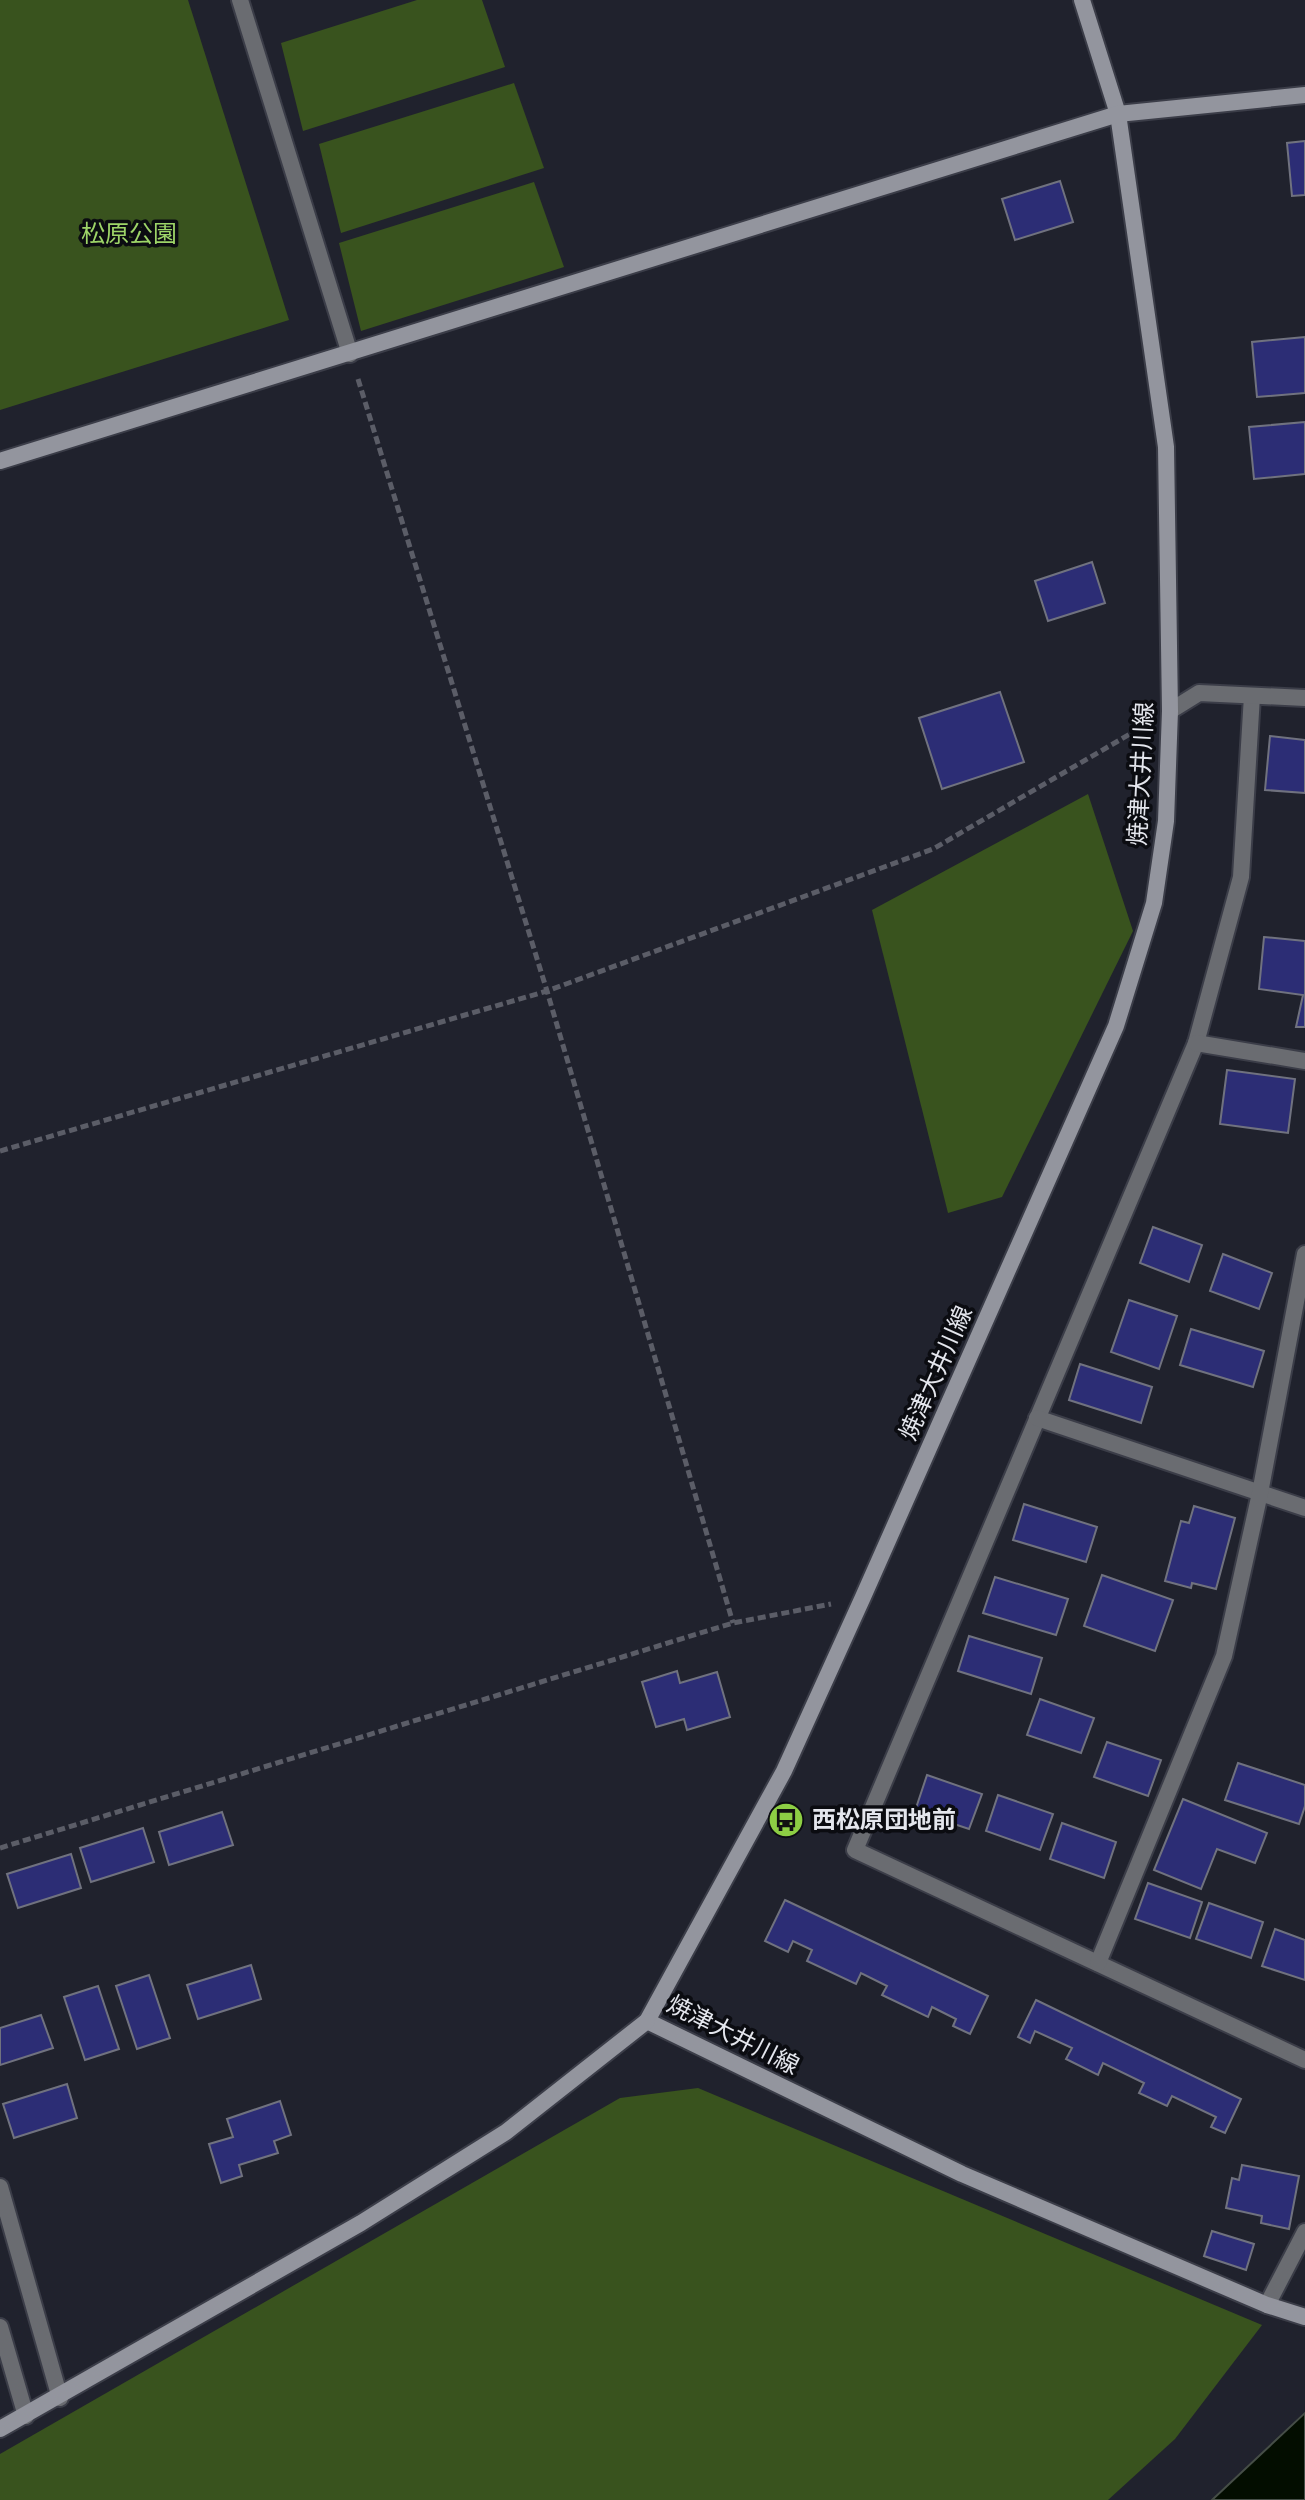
<svg xmlns="http://www.w3.org/2000/svg" width="1305" height="2500" font-family="Karla,'Noto Sans JP',sans-serif">
	<rect width="100%" height="100%" fill="#20222d"/>
	<g fill="#39531e">
		<path d="M 0,0 L 188,0 L 289,320 L 0,410 Z"/>
		<path d="M 417,0 L 482,0 L 505,67 L 303,131 L 281,43 Z"/>
		<path d="M 514,83 L 544,168 L 341,233 L 319,144 Z"/>
		<path d="M 534,182 L 564,267 L 361,331 L 339,243 Z"/>
		<path d="M 1088,794 L 1133,931 L 1002,1197 L 948,1213 L 872,910 Z"/>
		<path d="M 698,2088 L 1262,2325 L 1175,2439 L 1108,2500 L 0,2500 L 0,2454 L 620,2098 Z"/>
	</g>
	<path fill="#030d00" stroke="#464e47" stroke-width="2" d="M 1305,2413 L 1305,2500 L 1212,2500 Z"/>
	<g fill="#2c2d75" stroke="#70727f" stroke-width="2">
		<path d="M 1305,141 L 1305,195 L 1292,196 L 1287,143 Z"/>
		<path d="M 1060,181 L 1073,222 L 1015,240 L 1002,199 Z"/>
		<path d="M 1305,337 L 1305,393 L 1257,397 L 1252,342 Z"/>
		<path d="M 1305,422 L 1305,474 L 1254,479 L 1249,427 Z"/>
		<path d="M 1092,562 L 1105,603 L 1048,621 L 1035,581 Z"/>
		<path d="M 1000,692 L 1024,762 L 942,789 L 919,718 Z"/>
		<path d="M 1270,736 L 1305,740 L 1305,793 L 1265,790 Z"/>
		<path d="M 1264,937 L 1305,941 L 1305,1027 L 1296,1027 L 1303,995 L 1259,989 Z"/>
		<path d="M 1227,1070 L 1295,1079 L 1288,1133 L 1220,1124 Z"/>
		<path d="M 1153,1227 L 1202,1245 L 1189,1282 L 1140,1263 Z"/>
		<path d="M 1223,1254 L 1272,1273 L 1259,1309 L 1210,1291 Z"/>
		<path d="M 1129,1300 L 1177,1316 L 1159,1369 L 1111,1352 Z"/>
		<path d="M 1191,1329 L 1264,1351 L 1253,1387 L 1180,1365 Z"/>
		<path d="M 1080,1364 L 1152,1387 L 1141,1423 L 1069,1400 Z"/>
		<path d="M 1024,1504 L 1097,1527 L 1086,1562 L 1013,1540 Z"/>
		<path d="M 1194,1506 L 1235,1518 L 1216,1589 L 1192,1583 L 1191,1588 L 1165,1581 L 1181,1521 L 1189,1523 Z"/>
		<path d="M 1102,1575 L 1173,1600 L 1155,1651 L 1084,1626 Z"/>
		<path d="M 995,1577 L 1068,1599 L 1056,1635 L 983,1613 Z"/>
		<path d="M 969,1636 L 1042,1658 L 1031,1694 L 958,1671 Z"/>
		<path d="M 677,1671 L 680,1683 L 717,1672 L 730,1717 L 687,1730 L 684,1719 L 656,1727 L 642,1682 Z"/>
		<path d="M 1040,1699 L 1094,1718 L 1081,1753 L 1027,1735 Z"/>
		<path d="M 1107,1742 L 1161,1760 L 1148,1796 L 1094,1777 Z"/>
		<path d="M 1238,1763 L 1305,1785 L 1305,1806 L 1299,1824 L 1225,1800 Z"/>
		<path d="M 927,1775 L 982,1794 L 969,1829 L 915,1811 Z"/>
		<path d="M 998,1795 L 1053,1814 L 1040,1850 L 986,1831 Z"/>
		<path d="M 1183,1799 L 1267,1833 L 1255,1863 L 1217,1849 L 1201,1889 L 1154,1870 Z"/>
		<path d="M 222,1812 L 233,1845 L 169,1865 L 159,1832 Z"/>
		<path d="M 1062,1823 L 1116,1842 L 1104,1878 L 1050,1859 Z"/>
		<path d="M 143,1828 L 154,1862 L 91,1882 L 80,1848 Z"/>
		<path d="M 71,1854 L 81,1888 L 18,1908 L 7,1874 Z"/>
		<path d="M 1148,1883 L 1202,1902 L 1190,1938 L 1135,1919 Z"/>
		<path d="M 785,1900 L 988,1996 L 970,2034 L 953,2026 L 956,2019 L 932,2007 L 928,2017 L 882,1995 L 887,1986 L 861,1973 L 856,1984 L 807,1961 L 812,1950 L 793,1941 L 788,1952 L 765,1941 Z"/>
		<path d="M 1209,1903 L 1263,1922 L 1251,1958 L 1196,1939 Z"/>
		<path d="M 1275,1929 L 1305,1940 L 1305,1980 L 1262,1966 Z"/>
		<path d="M 251,1965 L 261,1999 L 198,2019 L 187,1985 Z"/>
		<path d="M 149,1975 L 170,2038 L 137,2049 L 116,1986 Z"/>
		<path d="M 98,1986 L 119,2049 L 85,2060 L 64,1997 Z"/>
		<path d="M 1036,2000 L 1241,2099 L 1225,2133 L 1211,2127 L 1216,2117 L 1172,2096 L 1167,2106 L 1139,2093 L 1144,2083 L 1103,2063 L 1098,2075 L 1066,2059 L 1072,2048 L 1035,2031 L 1030,2043 L 1018,2037 Z"/>
		<path d="M 41,2015 L 53,2048 L 0,2065 L 0,2028 Z"/>
		<path d="M 67,2084 L 77,2118 L 14,2138 L 3,2104 Z"/>
		<path d="M 280,2101 L 291,2135 L 274,2141 L 278,2153 L 239,2165 L 242,2176 L 221,2183 L 209,2144 L 233,2137 L 227,2119 Z"/>
		<path d="M 1242,2165 L 1299,2176 L 1289,2229 L 1261,2223 L 1262,2216 L 1226,2208 L 1232,2178 L 1239,2180 Z"/>
		<path d="M 1212,2231 L 1254,2244 L 1246,2270 L 1204,2256 Z"/>
	</g>
	<g fill="none" stroke-linecap="round" stroke-linejoin="round">
		<defs>
			<g id="street">
				<path d="M 240,0 L 350,354"/>
				<path d="M 1252,696 L 1241,877 L 1196,1043 L 855,1850 L 1305,2060"/>
				<path d="M 1170,711 L 1199,693 L 1305,698"/>
				<path d="M 1196,1043 L 1305,1061"/>
				<path d="M 1037,1418 L 1305,1508"/>
				<path d="M 1098,1963 L 1224,1656 L 1260,1493 L 1305,1254"/>
				<path d="M 0,2187 L 60,2398"/>
				<path d="M 1267,2305 L 1305,2232"/>
				<path d="M 0,2327 L 26,2416"/>
			</g>
			<g id="secondary">
				<path d="M 1082,0 L 1118,114 L 1166,447 L 1170,711 L 1166,821 L 1154,903 L 1116,1026 L 863,1597 L 784,1771 L 647,2021 L 962,2174 L 1267,2305 L 1305,2317"/>
				<path d="M 0,461 L 1118,114 L 1305,95"/>
				<path d="M 0,2429 L 361,2223 L 506,2132 L 647,2021"/>
			</g>
		</defs>
		<use href="#street" stroke="#3b3d48" stroke-width="20"/>
		<use href="#secondary" stroke="#3b3d48" stroke-width="20"/>
		<g stroke="#5b5d67" stroke-width="5" stroke-dasharray="8 4" stroke-linecap="butt">
			<path d="M 358,379 L 547,991 L 733,1623"/>
			<path d="M 0,1151 L 547,991 L 933,849 L 1142,727"/>
			<path d="M 0,1848 L 733,1623 L 831,1604"/>
		</g>
		<use href="#street" stroke="#6a6c71" stroke-width="16"/>
		<use href="#secondary" stroke="#93959e" stroke-width="16"/>
	</g>
	<defs>
		<symbol id="bus-disc" viewBox="-11 -11 22 22"><circle r="9.5" fill="#8dce44" stroke="#0b0c11"/><path d="M-5-6H5V4H4V6H2V4H-2V6H-4V4H-5ZM-3.5-4V0h7V-4ZM-3.5 1.2v1.5H-2V1.2ZM2 1.2v1.5H3.5V1.2Z" fill="#111"/></symbol>
	</defs>
	<g fill-rule="evenodd">
		<use href="#bus-disc" x="766" y="1800" width="40" height="40"/>
	</g>
	<g text-anchor="middle" stroke-width="7" stroke-linejoin="round" paint-order="stroke">
		<g font-size="24" fill="#9ed568" stroke="#0b0c11">
			<text x="129" y="242">松原公園</text>
		</g>
		<g font-size="24" fill="#e4e6ed" stroke="#0b0c11">
			<text transform="translate(1141 774) rotate(-87)" y="8">焼津大井川線</text>
			<text transform="translate(936 1373) rotate(-66)" y="8">焼津大井川線</text>
			<text transform="translate(733 2035) rotate(27)" y="8">焼津大井川線</text>
		</g>
		<g font-size="24" font-weight="bold" fill="#e4e6ed" stroke="#0b0c11" text-anchor="start">
			<text x="812" y="1828">西松原団地前</text>
		</g>
	</g>
</svg>
